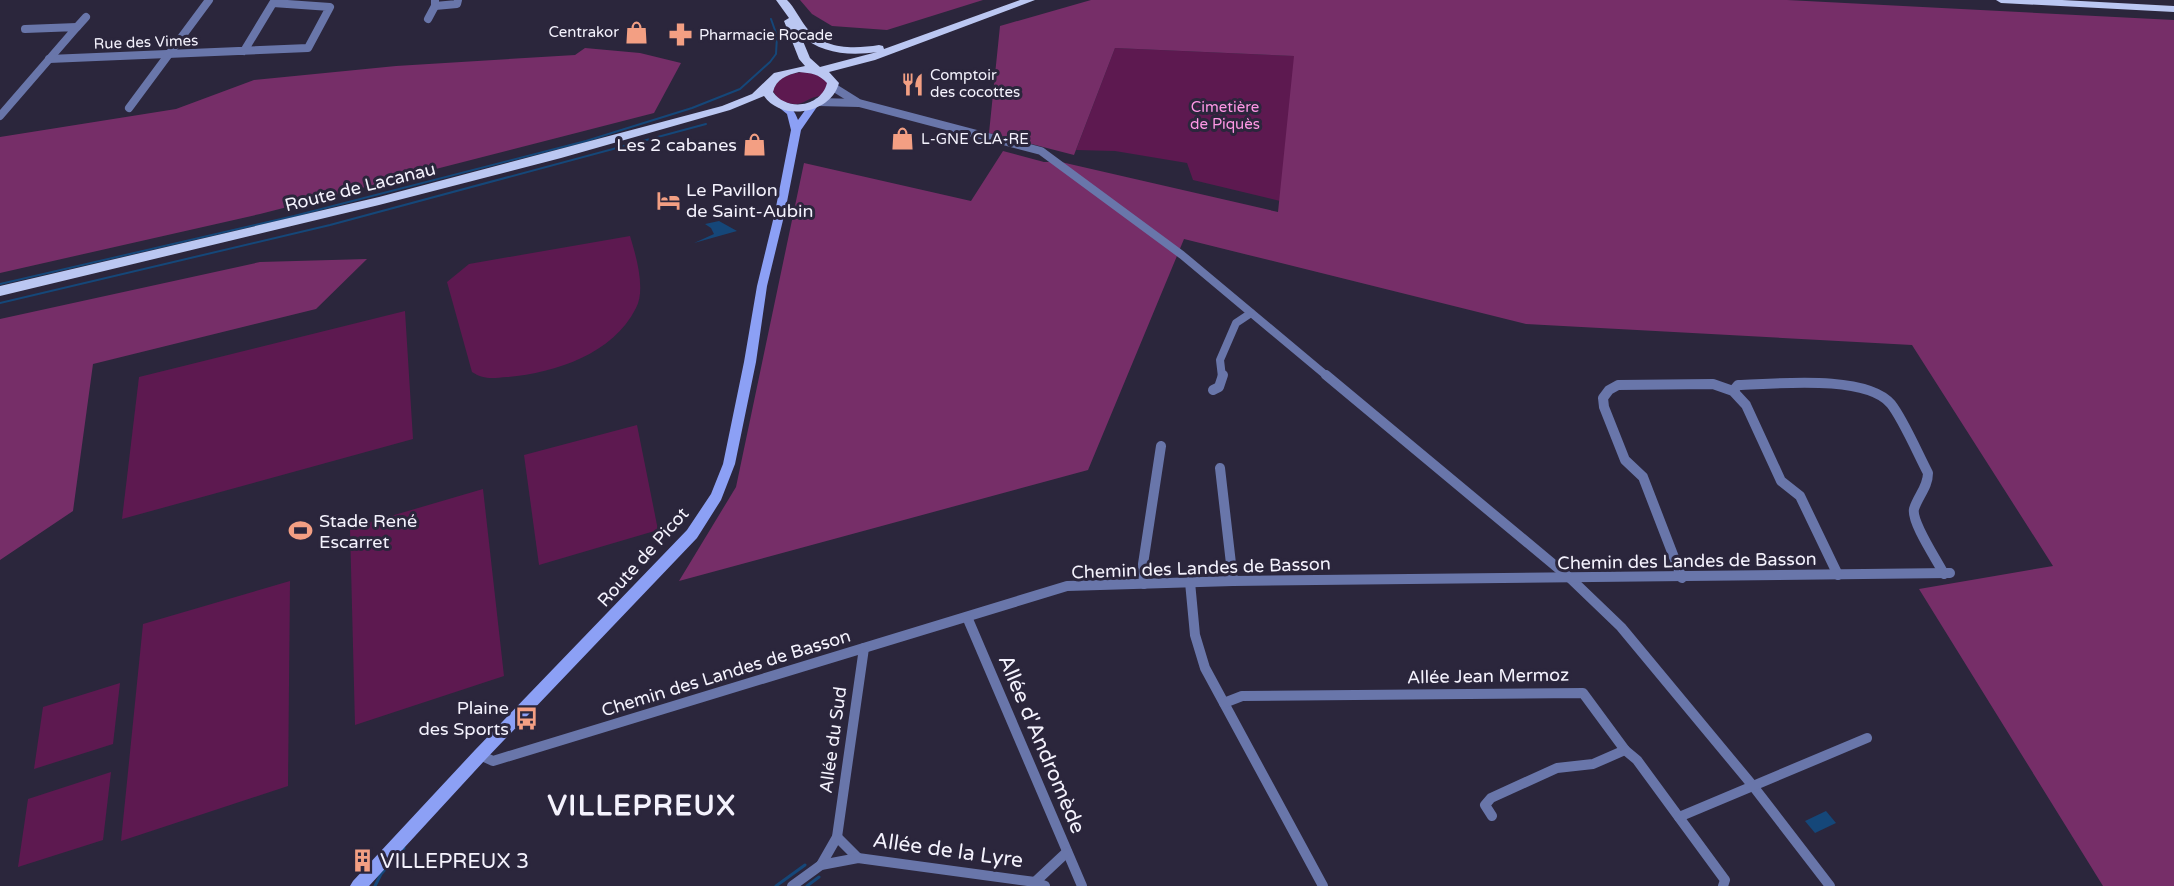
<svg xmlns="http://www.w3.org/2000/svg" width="2174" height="886" font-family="'Varela Round',sans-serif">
	<rect width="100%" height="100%" fill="#2b263c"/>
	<g fill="#5d1950">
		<path d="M 1115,48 L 1295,56 L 1280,201 L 1193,180 L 1187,163 L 1115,151 L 1076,150 Z"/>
		<path d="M 802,72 L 818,74 L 828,82 L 823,96 C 804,96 805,111 779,100 L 773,91 C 777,77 790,74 802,72 Z"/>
		<path d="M 630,236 C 636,256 646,289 636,308 C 613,354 555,373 507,377 C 493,378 484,380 472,372 L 447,282 L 469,264 Z"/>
		<path d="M 405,311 L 413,439 L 122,519 L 139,377 Z"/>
		<path d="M 637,425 L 658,530 L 539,565 L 524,455 Z"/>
		<path d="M 483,489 L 504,676 L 355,725 L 350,528 Z"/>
		<path d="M 290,581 L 288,786 L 121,841 L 143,624 Z"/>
		<path d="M 120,683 L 113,744 L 34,769 L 43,707 Z"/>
		<path d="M 111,772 L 103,840 L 18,867 L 28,799 Z"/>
	</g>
	<g fill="#762e68">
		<path d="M 800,0 L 983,0 L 887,30 L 832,26 L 812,14 Z"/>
		<path d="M 1091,0 L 1787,0 L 2174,20 L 2174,886 L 2103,886 L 1919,589 L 2053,566 L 1912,345 L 1526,324 L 1184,239 L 1088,470 L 679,581 L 736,487 L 804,163 L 971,201 L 1003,151 L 1044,162 L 1061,162 L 1278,212 L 1294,56 L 1115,48 L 1074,155 L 989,133 L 1000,26 Z"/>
		<path d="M 585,48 L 640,53 L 681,63 L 654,113 L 260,214 L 0,273 L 0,137 L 176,109 L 254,80 L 396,66 L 575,55 Z"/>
		<path d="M 367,259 L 316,309 L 93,364 L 73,511 L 0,560 L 0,319 L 260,262 Z"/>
	</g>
	<g fill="#154779">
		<path d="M 719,221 L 737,231 L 694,243 L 714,234 L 711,228 L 705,224 Z"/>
		<path d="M 1826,811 L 1836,823 L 1815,833 L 1805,821 Z"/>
	</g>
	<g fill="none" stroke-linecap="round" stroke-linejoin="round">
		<g stroke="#154779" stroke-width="2">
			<path d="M 0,284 L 294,216 L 586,141 L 692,108 L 740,89 L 770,62 L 776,54 L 777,36 L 771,19"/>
			<path d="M 0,303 L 330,225 L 706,124"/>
		</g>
		<g stroke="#154779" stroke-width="3">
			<path d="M 375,886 L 381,874 L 404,848"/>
			<path d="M 776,886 L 805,865"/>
			<path d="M 807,886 L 819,877"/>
		</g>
		<g stroke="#6976aa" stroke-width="8">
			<path d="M 435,0 L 435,6 L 457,4 L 458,0"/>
			<path d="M 428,19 L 435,6"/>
			<path d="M 77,27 L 86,17"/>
			<path d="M 49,59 L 308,48 L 330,7 L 273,3 L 244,51"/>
			<path d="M 833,87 L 857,102"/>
			<path d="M 818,102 L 859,103 L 1041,151 L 1182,255 L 1328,377"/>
			<path d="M 129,108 L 209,0"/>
			<path d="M 0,116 L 77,27 L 25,29"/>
			<path d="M 1222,377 L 1220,360 L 1236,323 L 1251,313"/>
		</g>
		<g stroke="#6976aa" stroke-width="10">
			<path d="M 1326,375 L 1571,579 L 1621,627 L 1753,786 L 1830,886"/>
			<path d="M 1213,390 L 1219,387 L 1223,375"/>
			<path d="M 1733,391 L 1738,385 C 1774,384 1866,374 1891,404 C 1903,419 1918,454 1928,473 C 1928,487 1918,496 1914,509 C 1911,522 1937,560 1944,574"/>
			<path d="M 1220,468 L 1233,581"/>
			<path d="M 1682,578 L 1643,477 L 1625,460 L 1604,407 L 1603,398 L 1609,390 L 1618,385 L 1713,384 L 1733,391 L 1746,405 L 1781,481 L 1800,496 L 1838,575"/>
			<path d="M 1190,582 L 1195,635 L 1205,668 L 1323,886"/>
			<path d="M 1144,584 L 1143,564 L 1161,446"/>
			<path d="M 967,617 L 1082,886"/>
			<path d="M 1224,703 L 1242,696 L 1583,693 L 1625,750 L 1637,760 L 1725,880 L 1723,886"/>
			<path d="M 480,755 L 493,761 L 1067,586 L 1233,581 L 1950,573"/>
			<path d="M 1492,816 L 1485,805 L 1491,798 L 1557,768 L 1593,764 L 1625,750"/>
			<path d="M 1679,817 L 1867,738"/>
			<path d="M 837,837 L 858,858"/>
			<path d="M 821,865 L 837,837 L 864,648"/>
			<path d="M 1035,882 L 1067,852"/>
			<path d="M 792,886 L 821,865 L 858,858 L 1035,882 L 1045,886"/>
		</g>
		<path fill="#8ca0f5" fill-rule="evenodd" d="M 814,101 L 819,104 L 801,130 L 785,212 L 767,286 L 756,362 L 735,464 L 721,500 L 697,538 L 485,760 L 369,886 L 350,886 L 353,881 L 475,750 L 687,530 L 711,494 L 723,464 L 744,362 L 757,286 L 775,212 L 791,130 L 787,114 L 776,105 L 778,103 C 788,101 795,111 798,120 L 811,102 Z"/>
		<g fill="#bbc7f2" fill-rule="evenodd">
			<path d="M 776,0 L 787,0 C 795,8 799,18 806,27 C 823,50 854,49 879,45 L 883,46 L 884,49 L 1020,0 L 1035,0 L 875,60 L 829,72 L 839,83 C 831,114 782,122 764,96 L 730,110 L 561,158 L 379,205 L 0,296 L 0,286 L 379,197 L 722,106 L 752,94 L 774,73 L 805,66 L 799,59 L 784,21 L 789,18 ZM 800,34 C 820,54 850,56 877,52 L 820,67 L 810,58 ZM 799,72 C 811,73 819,74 827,83 C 821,107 787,112 773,92 C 776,79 787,75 799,72 Z"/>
			<path d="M 1996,0 L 2062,0 L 2174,6 L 2174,12 L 2001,3 Z"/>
		</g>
	</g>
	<defs>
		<symbol id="shop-bare" viewBox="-9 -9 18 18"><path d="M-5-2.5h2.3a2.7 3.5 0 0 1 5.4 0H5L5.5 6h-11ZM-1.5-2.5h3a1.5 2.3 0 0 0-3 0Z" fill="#f39f83" stroke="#2b263c" stroke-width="2.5" paint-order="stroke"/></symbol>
		<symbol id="pharmacy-bare" viewBox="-9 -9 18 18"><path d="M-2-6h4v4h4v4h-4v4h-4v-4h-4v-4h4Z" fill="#f39f83" stroke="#2b263c" stroke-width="2.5" paint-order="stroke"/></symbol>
		<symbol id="restaurant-bare" viewBox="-9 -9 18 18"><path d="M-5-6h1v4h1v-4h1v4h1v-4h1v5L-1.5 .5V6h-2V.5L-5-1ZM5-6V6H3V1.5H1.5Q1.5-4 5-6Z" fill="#f39f83" stroke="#2b263c" stroke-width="2.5" paint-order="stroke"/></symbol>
		<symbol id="hotel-bare" viewBox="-9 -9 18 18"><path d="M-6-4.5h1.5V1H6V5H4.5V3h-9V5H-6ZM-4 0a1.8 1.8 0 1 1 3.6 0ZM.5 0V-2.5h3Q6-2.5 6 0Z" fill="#f39f83" stroke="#2b263c" stroke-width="2.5" paint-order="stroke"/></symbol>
		<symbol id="stadium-bare" viewBox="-9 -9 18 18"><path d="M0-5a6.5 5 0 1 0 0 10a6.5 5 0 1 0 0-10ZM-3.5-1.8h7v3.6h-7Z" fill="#f39f83" stroke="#2b263c" stroke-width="2.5" paint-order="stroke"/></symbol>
		<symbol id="bus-bare" viewBox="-9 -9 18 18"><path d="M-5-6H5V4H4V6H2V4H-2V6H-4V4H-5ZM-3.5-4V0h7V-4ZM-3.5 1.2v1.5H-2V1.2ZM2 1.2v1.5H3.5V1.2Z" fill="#f39f83" stroke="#2b263c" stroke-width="2.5" paint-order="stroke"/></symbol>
		<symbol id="building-bare" viewBox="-9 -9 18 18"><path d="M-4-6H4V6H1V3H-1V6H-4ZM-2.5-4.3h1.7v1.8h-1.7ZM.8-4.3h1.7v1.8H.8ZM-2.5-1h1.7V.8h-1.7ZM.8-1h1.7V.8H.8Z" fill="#f39f83" stroke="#2b263c" stroke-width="2.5" paint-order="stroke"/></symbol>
	</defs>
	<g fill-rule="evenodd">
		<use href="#shop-bare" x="620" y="16" width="33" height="33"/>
		<use href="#pharmacy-bare" x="664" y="18" width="33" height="33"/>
		<use href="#restaurant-bare" x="896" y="68" width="33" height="33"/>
		<use href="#shop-bare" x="886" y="122" width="33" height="33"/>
		<use href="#shop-bare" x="738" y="128" width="33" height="33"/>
		<use href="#hotel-bare" x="652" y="184" width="33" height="33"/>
		<use href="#stadium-bare" x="284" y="514" width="33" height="33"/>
		<use href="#bus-bare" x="510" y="702" width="33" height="33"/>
		<use href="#building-bare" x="346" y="844" width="33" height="33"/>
	</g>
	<g text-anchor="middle" stroke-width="6" stroke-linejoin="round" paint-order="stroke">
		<g font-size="15" fill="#f4f2fd" stroke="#2b263c" text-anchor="start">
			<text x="619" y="37" text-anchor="end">Centrakor</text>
			<text x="699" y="40">Pharmacie Rocade</text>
			<text x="930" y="80">Comptoir<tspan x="930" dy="17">des cocottes</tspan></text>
			<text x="921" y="144">L-GNE CLA-RE</text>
		</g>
		<g font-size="15" fill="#f4f2fd" stroke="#2b263c">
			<text transform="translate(146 42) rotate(-2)" y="5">Rue des Vimes</text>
		</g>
		<g font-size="15" fill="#fd97e5" stroke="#2b263c">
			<text x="1225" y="112">Cimetière<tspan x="1225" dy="17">de Piquès</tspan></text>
		</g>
		<g font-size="18" fill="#f4f2fd" stroke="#2b263c" text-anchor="end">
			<text x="737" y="151">Les 2 cabanes</text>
			<text x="686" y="196" text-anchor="start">Le Pavillon<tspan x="686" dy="21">de Saint-Aubin</tspan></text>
			<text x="319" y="527" text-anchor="start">Stade René<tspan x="319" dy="21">Escarret</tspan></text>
			<text x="509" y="714">Plaine<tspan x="509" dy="21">des Sports</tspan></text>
		</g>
		<g font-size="18" fill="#f4f2fd" stroke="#2b263c">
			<text transform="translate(360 187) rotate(-14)" y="6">Route de Lacanau</text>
			<text transform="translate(643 557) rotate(-48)" y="6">Route de Picot</text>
			<text transform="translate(1687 561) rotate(-1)" y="6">Chemin des Landes de Basson</text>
			<text transform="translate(1201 568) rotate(-2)" y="6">Chemin des Landes de Basson</text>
			<text transform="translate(726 673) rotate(-17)" y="6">Chemin des Landes de Basson</text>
			<text transform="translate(1488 676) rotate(-1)" y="6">Allée Jean Mermoz</text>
			<text transform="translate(833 740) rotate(-82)" y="6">Allée du Sud</text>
		</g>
		<g font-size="21" fill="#f4f2fd" stroke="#2b263c">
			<text transform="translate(1042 744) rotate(67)" y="7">Allée d'Andromède</text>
			<text transform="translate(948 850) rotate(8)" y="7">Allée de la Lyre</text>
		</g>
		<g font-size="21" fill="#f4f2fd" stroke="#2b263c" text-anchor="start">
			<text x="380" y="868">VILLEPREUX 3</text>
		</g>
		<g font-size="28" font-weight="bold" letter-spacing="1.5" fill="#f4f2fd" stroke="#2b263c">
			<text x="642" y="815">VILLEPREUX</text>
		</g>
	</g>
</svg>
